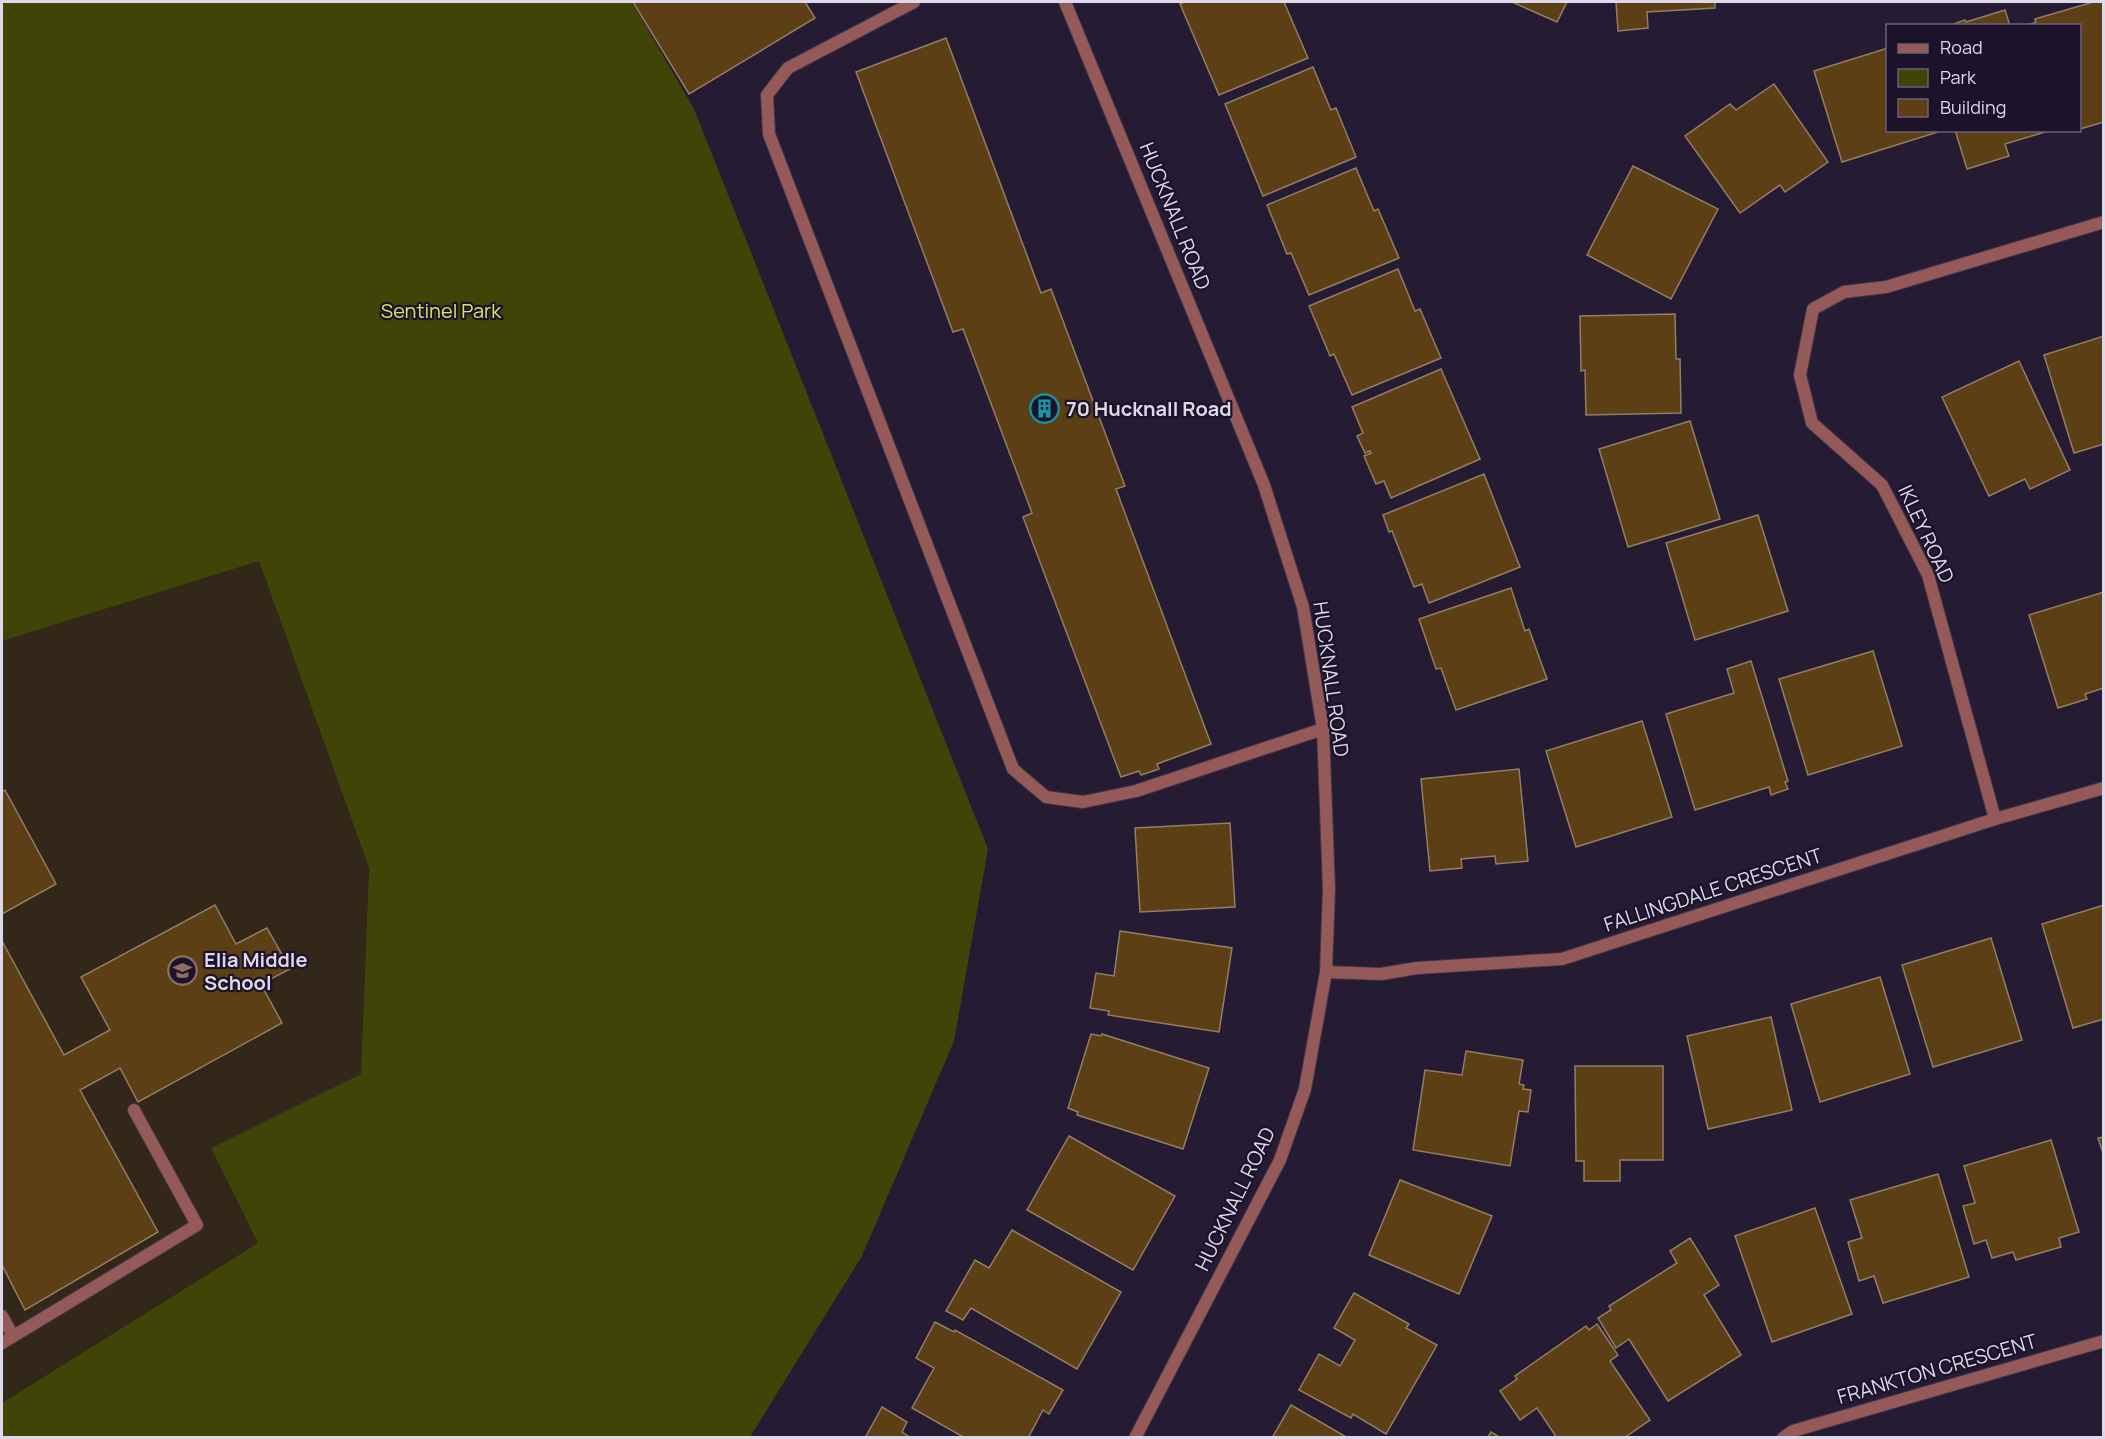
<svg xmlns="http://www.w3.org/2000/svg" width="2105" height="1439" font-family="Manrope,sans-serif">
	<rect width="100%" height="100%" fill="#251c34"/>
	<path fill="#322718" d="M 259,561 L 369,868 L 361,1074 L 211,1148 L 258,1243 L 2,1403 L 2,641 Z"/>
	<path fill="#404407" d="M 2,2 L 632,2 L 694,109 L 988,849 L 954,1041 L 862,1256 L 750,1437 L 2,1437 L 2,1403 L 258,1243 L 211,1148 L 361,1074 L 369,868 L 259,561 L 2,641 Z"/>
	<g fill="#5d3f15" stroke="#937e64" stroke-width="1.5">
		<path d="M 633,2 L 805,2 L 815,18 L 689,94 Z"/>
		<path d="M 1185,2 L 1284,2 L 1308,58 L 1219,95 L 1180,4 Z"/>
		<path d="M 1512,2 L 1567,2 L 1557,22 Z"/>
		<path d="M 1616,2 L 1715,2 L 1715,8 L 1647,12 L 1648,28 L 1618,31 Z"/>
		<path d="M 2093,2 L 2104,2 L 2104,122 L 2080,129 L 2080,26 L 2025,26 L 2036,22 L 2035,19 Z"/>
		<path d="M 2005,10 L 2010,26 L 1948,26 L 1965,20 L 1966,22 Z"/>
		<path d="M 946,38 L 1041,293 L 1051,289 L 1125,486 L 1116,489 L 1211,744 L 1157,764 L 1159,769 L 1141,775 L 1139,771 L 1121,777 L 1023,517 L 1032,513 L 963,329 L 953,332 L 856,72 Z"/>
		<path d="M 1888,48 L 1888,130 L 1938,130 L 1938,132 L 1842,162 L 1814,71 Z"/>
		<path d="M 1313,67 L 1331,110 L 1336,108 L 1356,157 L 1263,196 L 1225,104 Z"/>
		<path d="M 1774,84 L 1828,162 L 1785,192 L 1780,185 L 1740,213 L 1685,136 L 1730,104 L 1736,110 Z"/>
		<path d="M 1955,130 L 2044,130 L 2045,132 L 2005,144 L 2009,156 L 1967,169 Z"/>
		<path d="M 1633,166 L 1718,209 L 1671,299 L 1587,255 Z"/>
		<path d="M 1356,168 L 1374,211 L 1378,209 L 1399,258 L 1309,295 L 1291,253 L 1287,254 L 1267,205 Z"/>
		<path d="M 1398,269 L 1415,311 L 1420,309 L 1441,358 L 1352,395 L 1334,354 L 1330,356 L 1309,306 Z"/>
		<path d="M 1675,314 L 1676,359 L 1680,359 L 1681,413 L 1586,415 L 1585,370 L 1581,371 L 1580,316 Z"/>
		<path d="M 2104,336 L 2104,444 L 2074,453 L 2044,355 Z"/>
		<path d="M 2019,361 L 2070,470 L 2030,489 L 2025,479 L 1989,496 L 1942,397 Z"/>
		<path d="M 1441,369 L 1480,459 L 1391,498 L 1384,481 L 1376,484 L 1364,456 L 1371,453 L 1370,451 L 1365,453 L 1357,436 L 1363,433 L 1352,407 Z"/>
		<path d="M 1690,421 L 1720,519 L 1628,547 L 1599,449 Z"/>
		<path d="M 1484,474 L 1520,567 L 1429,603 L 1422,584 L 1414,587 L 1392,531 L 1389,532 L 1383,515 Z"/>
		<path d="M 1758,515 L 1788,611 L 1695,640 L 1666,543 Z"/>
		<path d="M 1511,588 L 1525,631 L 1529,629 L 1547,679 L 1456,710 L 1441,668 L 1436,669 L 1419,619 Z"/>
		<path d="M 2104,592 L 2104,688 L 2085,694 L 2087,699 L 2058,708 L 2029,615 Z"/>
		<path d="M 1873,651 L 1902,746 L 1808,775 L 1779,679 Z"/>
		<path d="M 1751,661 L 1788,781 L 1785,782 L 1788,789 L 1771,795 L 1769,787 L 1695,810 L 1666,714 L 1734,693 L 1727,669 Z"/>
		<path d="M 1642,721 L 1672,817 L 1576,847 L 1546,751 Z"/>
		<path d="M 1519,769 L 1528,861 L 1496,864 L 1495,856 L 1461,859 L 1462,868 L 1430,871 L 1421,779 Z"/>
		<path d="M 5,790 L 56,884 L 2,914 L 2,792 Z"/>
		<path d="M 1230,823 L 1235,907 L 1140,912 L 1135,828 Z"/>
		<path d="M 215,905 L 236,944 L 267,928 L 290,969 L 261,984 L 282,1023 L 138,1102 L 120,1068 L 80,1090 L 158,1232 L 25,1310 L 2,1265 L 2,941 L 64,1055 L 110,1030 L 81,977 Z"/>
		<path d="M 2104,905 L 2104,1019 L 2073,1028 L 2042,924 Z"/>
		<path d="M 1120,931 L 1232,948 L 1219,1032 L 1108,1015 L 1109,1011 L 1090,1008 L 1096,973 L 1114,976 Z"/>
		<path d="M 1991,938 L 2022,1040 L 1933,1067 L 1902,965 Z"/>
		<path d="M 1880,977 L 1910,1074 L 1820,1102 L 1791,1004 Z"/>
		<path d="M 1771,1017 L 1792,1110 L 1708,1129 L 1687,1036 Z"/>
		<path d="M 1091,1034 L 1101,1036 L 1102,1034 L 1209,1068 L 1183,1149 L 1077,1115 L 1078,1112 L 1068,1108 Z"/>
		<path d="M 1466,1051 L 1523,1060 L 1519,1084 L 1524,1085 L 1523,1089 L 1531,1090 L 1528,1112 L 1519,1111 L 1510,1166 L 1413,1150 L 1425,1070 L 1462,1075 Z"/>
		<path d="M 1575,1066 L 1663,1066 L 1663,1160 L 1620,1160 L 1620,1181 L 1584,1181 L 1584,1161 L 1576,1161 Z"/>
		<path d="M 1069,1136 L 1175,1196 L 1133,1270 L 1027,1210 Z"/>
		<path d="M 2104,1137 L 2104,1156 L 2098,1138 Z"/>
		<path d="M 2051,1140 L 2079,1232 L 2059,1238 L 2061,1247 L 2016,1260 L 2013,1252 L 1992,1258 L 1986,1240 L 1974,1244 L 1963,1206 L 1975,1203 L 1964,1166 Z"/>
		<path d="M 1938,1174 L 1969,1277 L 1883,1303 L 1874,1276 L 1859,1281 L 1848,1242 L 1862,1238 L 1850,1200 Z"/>
		<path d="M 1400,1180 L 1492,1216 L 1459,1294 L 1369,1255 Z"/>
		<path d="M 1815,1208 L 1852,1314 L 1772,1342 L 1735,1236 Z"/>
		<path d="M 1012,1230 L 1121,1292 L 1077,1369 L 971,1308 L 963,1320 L 946,1311 L 975,1260 L 989,1268 Z"/>
		<path d="M 1690,1238 L 1719,1285 L 1704,1295 L 1741,1355 L 1668,1401 L 1629,1339 L 1616,1348 L 1598,1318 L 1611,1310 L 1609,1306 L 1677,1263 L 1670,1251 Z"/>
		<path d="M 1354,1293 L 1409,1324 L 1406,1328 L 1437,1345 L 1386,1434 L 1353,1414 L 1351,1418 L 1299,1390 L 1319,1354 L 1340,1366 L 1355,1340 L 1334,1328 Z"/>
		<path d="M 935,1322 L 954,1332 L 955,1330 L 1063,1390 L 1049,1414 L 1043,1410 L 1028,1438 L 965,1438 L 912,1408 L 934,1368 L 916,1358 Z"/>
		<path d="M 1597,1324 L 1618,1355 L 1610,1361 L 1650,1420 L 1624,1438 L 1557,1438 L 1537,1408 L 1520,1420 L 1500,1391 L 1517,1379 L 1515,1376 L 1586,1326 L 1589,1330 Z"/>
		<path d="M 1291,1405 L 1348,1438 L 1272,1438 Z"/>
		<path d="M 882,1407 L 907,1422 L 902,1432 L 911,1438 L 865,1438 Z"/>
		<path d="M 1491,1432 L 1501,1438 L 1487,1438 Z"/>
	</g>
	<g fill="none" stroke-linecap="round" stroke-linejoin="round">
		<defs>
			<g id="lane">
				<path d="M 914,2 L 788,68 L 767,95 L 769,134 L 1013,769 L 1046,797 L 1083,802 L 1136,791 L 1323,729"/>
				<path d="M 2,1316 L 13,1336"/>
				<path d="M 2,1343 L 197,1225 L 134,1110"/>
			</g>
			<g id="street">
				<path d="M 1065,2 L 1264,485 L 1303,607 L 1323,729 L 1329,889 L 1326,972 L 1305,1089 L 1280,1160 L 1135,1438"/>
				<path d="M 1995,819 L 1928,575 L 1882,485 L 1812,423 L 1800,375 L 1813,309 L 1844,292 L 1886,287 L 2104,222"/>
				<path d="M 1326,972 L 1381,974 L 1417,968 L 1562,959 L 1995,819 L 2104,788"/>
				<path d="M 1783,1438 L 1793,1431 L 2104,1341"/>
			</g>
		</defs>
		<use href="#lane" stroke="#3f364d" stroke-width="14"/>
		<use href="#street" stroke="#3f364d" stroke-width="14"/>
		<use href="#lane" stroke="#955958" stroke-width="12"/>
		<use href="#street" stroke="#955958" stroke-width="12"/>
	</g>
	<defs>
		<symbol id="building-ring" viewBox="-11 -11 22 22"><circle r="9.5" fill="#1c132a" stroke="#0f9aa8" stroke-width="1.5"/><path d="M-4-6H4V6H1V3H-1V6H-4ZM-2.5-4.3h1.7v1.8h-1.7ZM.8-4.3h1.7v1.8H.8ZM-2.5-1h1.7V.8h-1.7ZM.8-1h1.7V.8H.8Z" fill="#0f9aa8"/></symbol>
		<symbol id="school-ring" viewBox="-11 -11 22 22"><circle r="9.5" fill="#1c132a" stroke="#8d6e63" stroke-width="1.5"/><path d="M0-5L7-2L0 1L-7-2ZM-4 1L0 2.5L4 1V4Q0 6-4 4Z" fill="#8d6e63"/></symbol>
	</defs>
	<g fill-rule="evenodd">
		<use href="#building-ring" x="1028" y="392" width="33" height="33"/>
		<use href="#school-ring" x="166" y="954" width="33" height="33"/>
	</g>
	<g text-anchor="middle" stroke-width="4.5" stroke-linejoin="round" paint-order="stroke">
		<g font-size="20" fill="#ded9ea" stroke="#1c132a">
			<text transform="translate(1175 216) rotate(68)" y="7">HUCKNALL ROAD</text>
			<text transform="translate(1926 534) rotate(65)" y="7">IKLEY ROAD</text>
			<text transform="translate(1331 679) rotate(82)" y="7">HUCKNALL ROAD</text>
			<text transform="translate(1713 890) rotate(-18)" y="7">FALLINGDALE CRESCENT</text>
			<text transform="translate(1235 1199) rotate(-64)" y="7">HUCKNALL ROAD</text>
			<text transform="translate(1937 1369) rotate(-16)" y="7">FRANKTON CRESCENT</text>
		</g>
		<g font-size="20" fill="#d9e46a" stroke="#1c132a">
			<text x="441" y="318">Sentinel Park</text>
		</g>
		<g font-size="20" font-weight="bold" fill="#ded9ea" stroke="#1c132a" text-anchor="start">
			<text x="1066" y="416">70 Hucknall Road</text>
			<text x="204" y="967">Elia Middle<tspan x="204" dy="23">School</tspan></text>
		</g>
	</g>
	<rect width="2105" height="1439" fill="none" stroke="#ded9ea" stroke-width="6"/>
	<rect x="1886" y="24" width="195" height="108" fill="#1c132a" stroke="#6a6277" stroke-width="1.5"/>
	<rect x="1898" y="44" width="30" height="9" fill="#955958" stroke="#6a6277" stroke-width="1.5"/>
	<text x="1940" y="54" font-size="18" fill="#ded9ea">Road</text>
	<rect x="1898" y="69" width="30" height="18" fill="#404407" stroke="#6a6277" stroke-width="1.5"/>
	<text x="1940" y="84" font-size="18" fill="#ded9ea">Park</text>
	<rect x="1898" y="99" width="30" height="18" fill="#5d3f15" stroke="#6a6277" stroke-width="1.5"/>
	<text x="1940" y="114" font-size="18" fill="#ded9ea">Building</text>
</svg>
